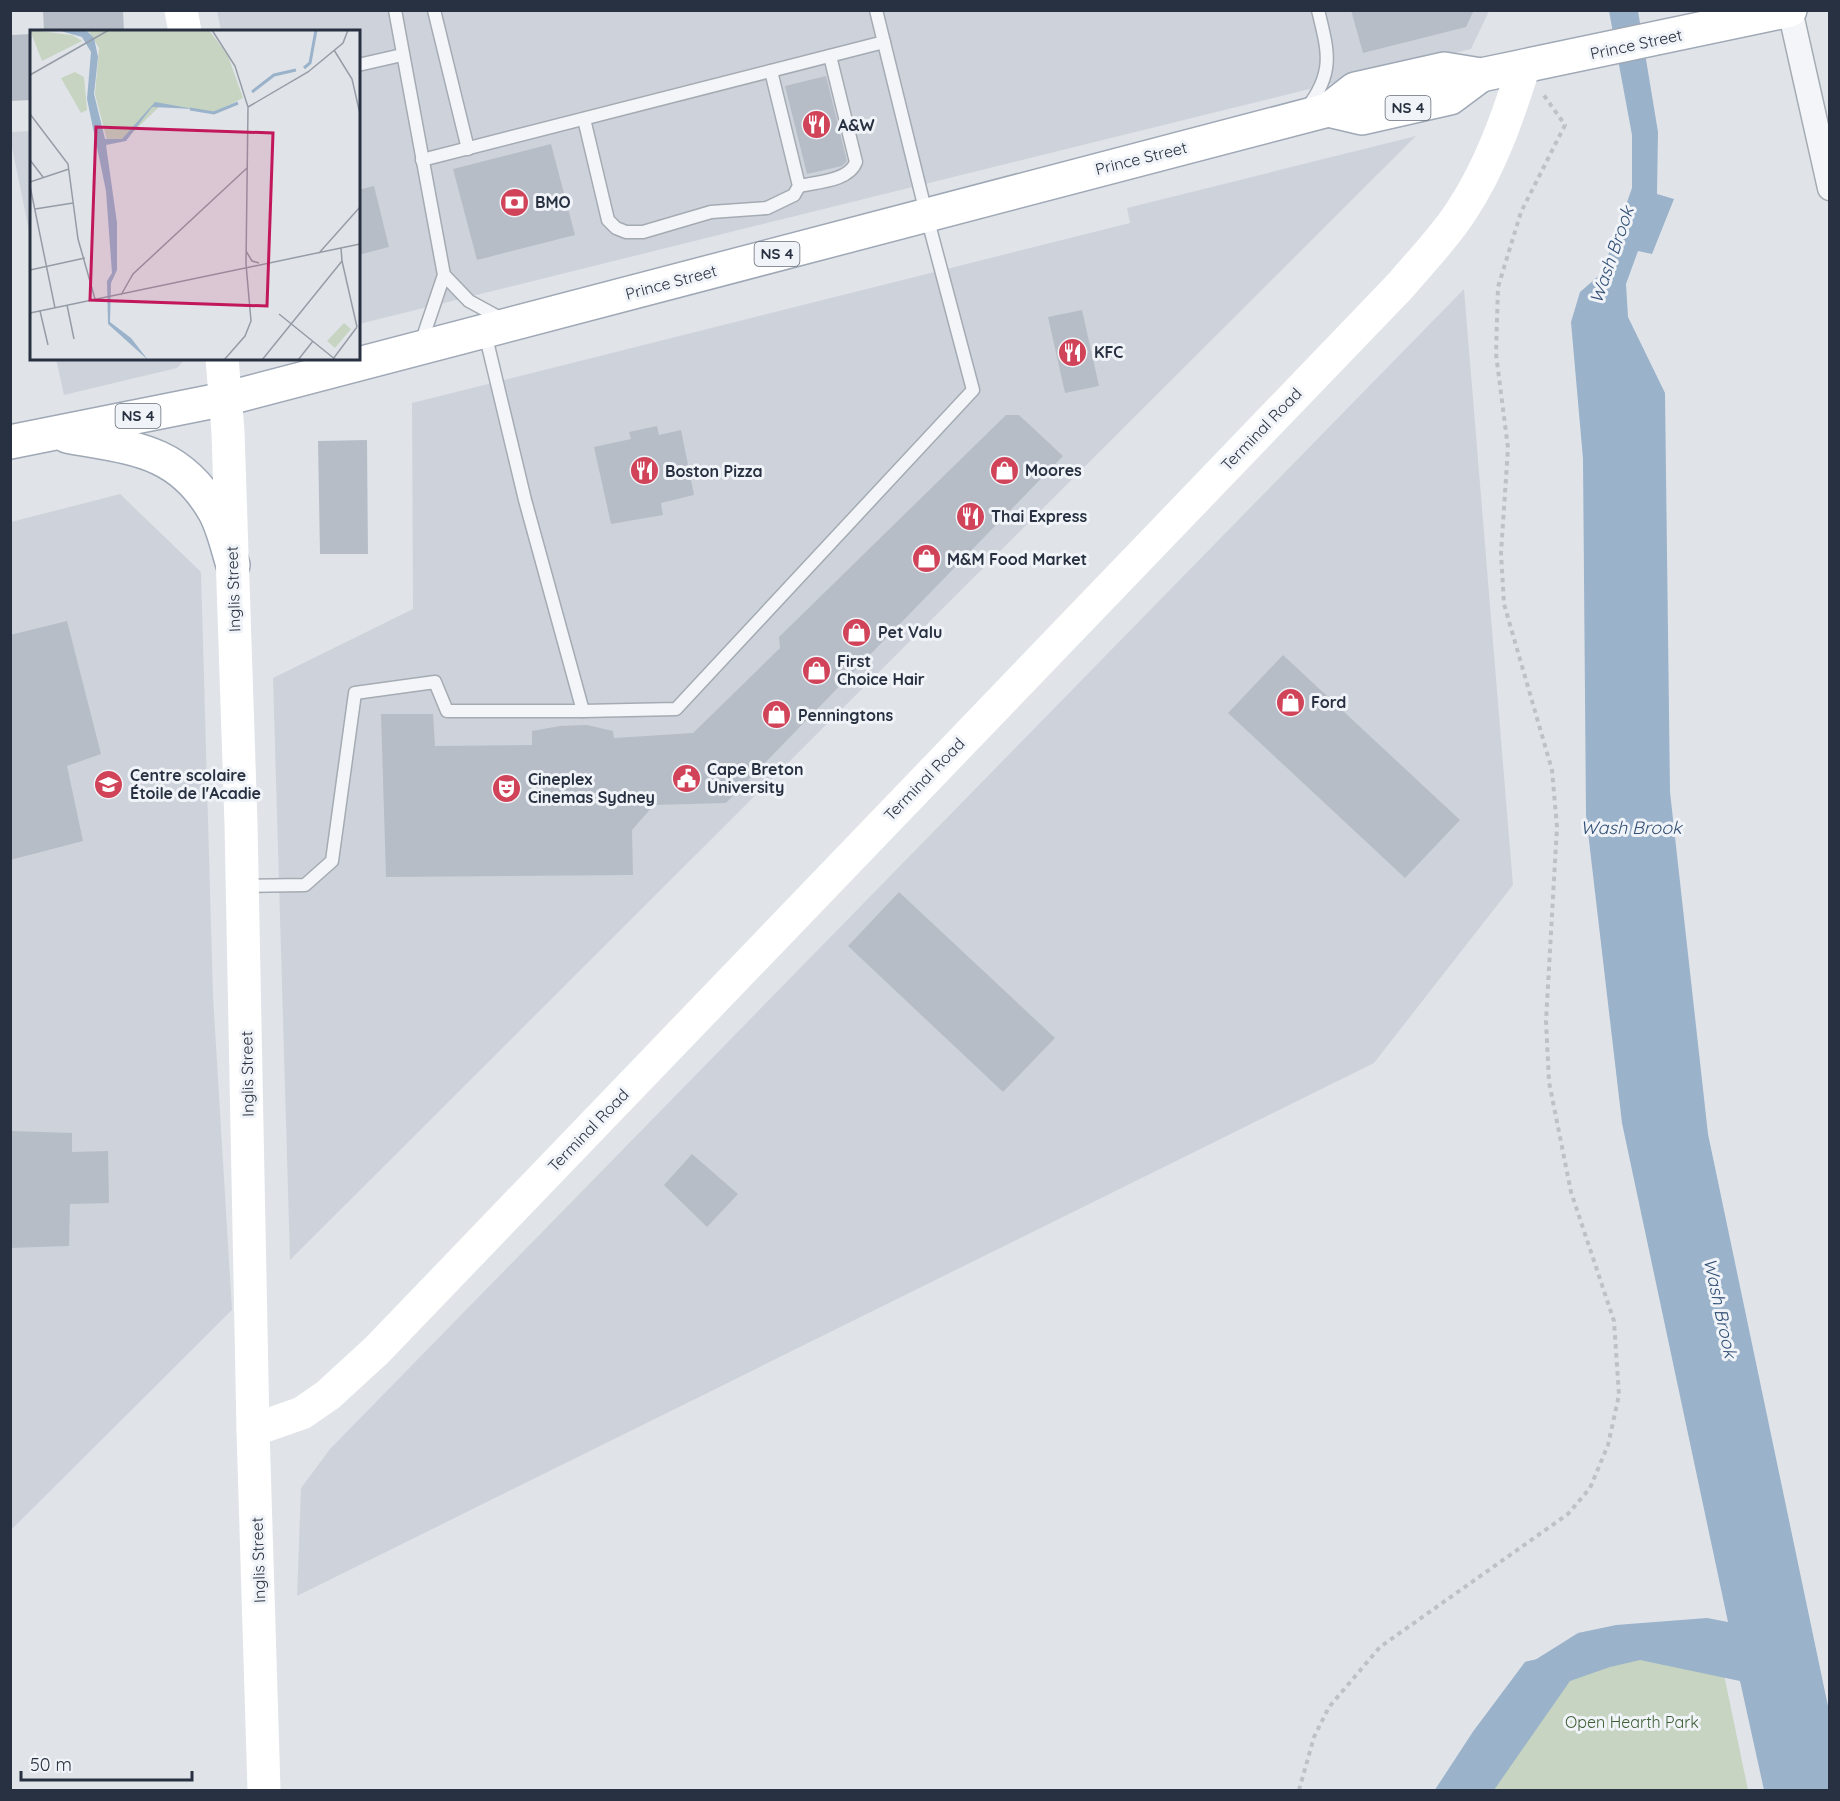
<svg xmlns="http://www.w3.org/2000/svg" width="1840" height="1801" font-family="Quicksand,sans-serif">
	<rect width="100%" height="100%" fill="#e0e4e9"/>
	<g fill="#ced3db">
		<path d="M 217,11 L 1489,11 L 1471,49 L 359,324 L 358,32 L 221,31 Z"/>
		<path d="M 31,131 L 32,131 L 31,240 L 10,138 L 11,132 Z"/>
		<path d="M 1416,136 L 290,1260 L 273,678 L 413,609 L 412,403 L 1130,223 L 1127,208 Z"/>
		<path d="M 1464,289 L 1513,885 L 1374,1063 L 297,1596 L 301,1488 L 330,1449 Z"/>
		<path d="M 56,359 L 56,358 L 185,359 L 177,368 L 64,395 Z"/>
		<path d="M 120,494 L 201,572 L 213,996 L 232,1310 L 11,1530 L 11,522 Z"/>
	</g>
	<path fill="#c6d4c1" d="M 1629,1652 L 1723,1670 L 1748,1790 L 1443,1790 L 1532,1678 Z"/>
	<path fill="#9ab2ca" d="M 1609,11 L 1638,11 L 1658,132 L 1657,194 L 1674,199 L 1652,254 L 1638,251 L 1626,284 L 1628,317 L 1665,393 L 1670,792 L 1708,1134 L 1829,1711 L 1829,1790 L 1764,1790 L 1740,1681 L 1640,1660 L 1610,1667 L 1570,1681 L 1494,1790 L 1439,1790 L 1477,1732 L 1527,1665 L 1578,1633 L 1616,1625 L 1707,1618 L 1728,1622 L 1622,1123 L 1586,815 L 1583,459 L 1571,322 L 1580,292 L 1602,273 L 1632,188 L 1632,135 Z"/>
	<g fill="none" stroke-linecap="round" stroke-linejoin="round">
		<path stroke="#9ab2ca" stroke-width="7" d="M 1439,1790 L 1477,1732 L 1527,1665 L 1536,1663"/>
	</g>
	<g fill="#b7bdc6">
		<path d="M 43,10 L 123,10 L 124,32 L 44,32 Z"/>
		<path d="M 1351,10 L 1474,10 L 1466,27 L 1363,53 Z"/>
		<path d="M 32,34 L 32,100 L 10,101 L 10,35 Z"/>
		<path d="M 826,76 L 847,161 L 842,166 L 807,174 L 785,86 Z"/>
		<path d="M 551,144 L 575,235 L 477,260 L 453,169 Z"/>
		<path d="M 374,186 L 389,247 L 358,255 L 358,190 Z"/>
		<path d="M 1082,310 L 1099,386 L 1065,393 L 1048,317 Z"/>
		<path d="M 1006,415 L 1019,415 L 1063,456 L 726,803 L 654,805 L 632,830 L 633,875 L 386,877 L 381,714 L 433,714 L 435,746 L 532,745 L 532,731 L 560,726 L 587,725 L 613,731 L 614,738 L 693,733 L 780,648 L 779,637 Z"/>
		<path d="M 657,426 L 659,435 L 681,430 L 694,495 L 661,503 L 663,515 L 611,524 L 594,447 L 631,439 L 629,432 Z"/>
		<path d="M 367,440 L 368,554 L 320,554 L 318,441 Z"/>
		<path d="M 67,621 L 101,754 L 67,766 L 83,841 L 10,860 L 10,635 Z"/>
		<path d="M 1283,655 L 1460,820 L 1405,878 L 1228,713 Z"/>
		<path d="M 899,892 L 1055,1038 L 1003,1092 L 848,946 Z"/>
		<path d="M 10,1131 L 72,1133 L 72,1152 L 108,1151 L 109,1203 L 70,1204 L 69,1246 L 10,1248 Z"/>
		<path d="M 692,1154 L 738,1194 L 707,1227 L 664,1185 Z"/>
	</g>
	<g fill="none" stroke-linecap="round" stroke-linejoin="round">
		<defs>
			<g id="lane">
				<path d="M 395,10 L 444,275 L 421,343"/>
				<path d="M 434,10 L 468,149"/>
				<path d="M 358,65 L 402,55"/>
				<path d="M 1307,108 C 1335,72 1328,51 1318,10"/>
				<path d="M 584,119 L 608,220 L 616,228 L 626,232 L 643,232 L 711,212 L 767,208 L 794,195 L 799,186 L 771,71"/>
				<path d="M 422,160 L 884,42"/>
				<path d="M 799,186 C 817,182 849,181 856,162 L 830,56"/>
				<path d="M 444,275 L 469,301 L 502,319"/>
				<path d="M 485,333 L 525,500 L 583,711 L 676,709 L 973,390 L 926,213 L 876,10"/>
				<path d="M 244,886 L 305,885 L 332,861 L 355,693 L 435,682 L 447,711 L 583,711"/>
			</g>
			<path id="street" d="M 1790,10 L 1830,188"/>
			<g id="primary">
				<path d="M 1328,110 L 1362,118 L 1450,98 L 1481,75"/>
				<path d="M 67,436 C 129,448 177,448 213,509 C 223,525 227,547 233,565"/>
				<path d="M 10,442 L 225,399 L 1328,110 L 1355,89 L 1444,69 L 1481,75 L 1790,10"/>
			</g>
		</defs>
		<use href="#lane" stroke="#a5abb3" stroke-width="15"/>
		<use href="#street" stroke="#a5abb3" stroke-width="27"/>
		<use href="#primary" stroke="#9fa8b5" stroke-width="36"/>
		<path stroke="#bec2c8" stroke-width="4" stroke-dasharray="4.5 4.5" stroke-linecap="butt" d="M 1299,1790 L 1314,1737 L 1329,1707 L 1380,1647 L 1568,1514 L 1590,1488 L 1608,1445 L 1619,1395 L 1614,1321 L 1571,1192 L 1549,1082 L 1546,1021 L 1557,827 L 1552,770 L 1504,604 L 1501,553 L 1508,448 L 1496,354 L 1498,287 L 1521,212 L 1565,125 L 1543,94"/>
		<use href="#lane" stroke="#f3f5f8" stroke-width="12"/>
		<use href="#street" stroke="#f3f5f8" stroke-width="24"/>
		<g stroke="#fff" stroke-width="33">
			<path d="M 181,10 L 185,32"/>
			<path d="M 222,358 L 228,432 L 241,824 L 253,1430 L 264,1790"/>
			<path d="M 253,1430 L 302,1413 L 328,1395 L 377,1350 L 1401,285 C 1421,261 1445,237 1462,210 C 1491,166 1508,116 1524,66"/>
		</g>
		<use href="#primary" stroke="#fff" stroke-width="33"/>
	</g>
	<defs>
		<symbol id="restaurant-disc" viewBox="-11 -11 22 22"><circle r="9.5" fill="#d14358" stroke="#f0f3f7"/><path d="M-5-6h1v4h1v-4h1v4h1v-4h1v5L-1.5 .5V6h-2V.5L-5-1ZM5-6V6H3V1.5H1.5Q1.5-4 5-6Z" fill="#fff"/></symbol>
		<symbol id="bank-disc" viewBox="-11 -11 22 22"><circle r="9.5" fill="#d14358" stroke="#f0f3f7"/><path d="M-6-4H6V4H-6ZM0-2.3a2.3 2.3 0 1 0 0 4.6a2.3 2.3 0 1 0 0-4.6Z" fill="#fff"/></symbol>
		<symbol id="shop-disc" viewBox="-11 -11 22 22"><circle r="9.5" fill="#d14358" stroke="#f0f3f7"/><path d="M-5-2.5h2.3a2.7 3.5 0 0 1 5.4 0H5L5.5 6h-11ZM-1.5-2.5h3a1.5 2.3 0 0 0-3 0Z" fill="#fff"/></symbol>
		<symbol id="civic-disc" viewBox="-11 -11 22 22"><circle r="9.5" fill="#d14358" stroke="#f0f3f7"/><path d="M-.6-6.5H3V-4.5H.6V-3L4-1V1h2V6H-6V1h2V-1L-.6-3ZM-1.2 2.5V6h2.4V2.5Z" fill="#fff"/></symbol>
		<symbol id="school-disc" viewBox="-11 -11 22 22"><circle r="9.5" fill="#d14358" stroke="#f0f3f7"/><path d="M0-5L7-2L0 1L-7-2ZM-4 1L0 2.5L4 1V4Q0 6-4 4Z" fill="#fff"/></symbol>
		<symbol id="theatre-disc" viewBox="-11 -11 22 22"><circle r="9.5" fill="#d14358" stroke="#f0f3f7"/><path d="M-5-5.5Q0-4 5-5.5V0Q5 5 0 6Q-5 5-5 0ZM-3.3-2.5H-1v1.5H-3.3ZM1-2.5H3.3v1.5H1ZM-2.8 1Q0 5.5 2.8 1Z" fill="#fff"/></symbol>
	</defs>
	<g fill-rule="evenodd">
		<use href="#restaurant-disc" x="800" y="108" width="33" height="33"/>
		<use href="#bank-disc" x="498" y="186" width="33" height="33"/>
		<use href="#restaurant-disc" x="1056" y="336" width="33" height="33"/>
		<use href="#shop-disc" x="988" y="454" width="33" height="33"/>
		<use href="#restaurant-disc" x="628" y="454" width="33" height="33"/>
		<use href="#restaurant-disc" x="954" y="500" width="33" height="33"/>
		<use href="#shop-disc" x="910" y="542" width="33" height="33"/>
		<use href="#shop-disc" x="840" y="616" width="33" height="33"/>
		<use href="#shop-disc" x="800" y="654" width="33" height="33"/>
		<use href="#shop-disc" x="1274" y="686" width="33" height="33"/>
		<use href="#shop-disc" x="760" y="698" width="33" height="33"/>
		<use href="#civic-disc" x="670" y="762" width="33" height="33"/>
		<use href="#school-disc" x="92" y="768" width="33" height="33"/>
		<use href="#theatre-disc" x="490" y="772" width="33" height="33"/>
	</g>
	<g text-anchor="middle" stroke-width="6" stroke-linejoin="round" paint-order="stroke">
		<g fill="#f0f3f7" stroke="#646b78" stroke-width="1.5">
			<rect x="1385.5" y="96" width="45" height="24" rx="4.5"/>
			<rect x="754.5" y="242" width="45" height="24" rx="4.5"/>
			<rect x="115.5" y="404" width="45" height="24" rx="4.5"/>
		</g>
		<g font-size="15" font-weight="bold" fill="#283141">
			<text x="1408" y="113">NS 4</text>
			<text x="777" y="259">NS 4</text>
			<text x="138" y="421">NS 4</text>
		</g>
		<g font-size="16" fill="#283141" stroke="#f0f3f7">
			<text transform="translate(1636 44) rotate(-12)" y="6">Prince Street</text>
			<text transform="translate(1141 158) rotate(-14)" y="6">Prince Street</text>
			<text transform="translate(671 282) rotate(-15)" y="6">Prince Street</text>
			<text transform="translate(1261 429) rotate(-46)" y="6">Terminal Road</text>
			<text transform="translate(233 589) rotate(-92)" y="6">Inglis Street</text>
			<text transform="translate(924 779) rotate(-46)" y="6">Terminal Road</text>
			<text transform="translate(247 1074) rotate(-91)" y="6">Inglis Street</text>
			<text transform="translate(588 1130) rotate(-46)" y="6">Terminal Road</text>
			<text transform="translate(258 1560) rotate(-92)" y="6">Inglis Street</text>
		</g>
		<g font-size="16" font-weight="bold" fill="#283141" stroke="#f0f3f7" text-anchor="start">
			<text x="838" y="131">A&amp;W</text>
			<text x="535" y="208">BMO</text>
			<text x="1094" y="358">KFC</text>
			<text x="1025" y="476">Moores</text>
			<text x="665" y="477">Boston Pizza</text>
			<text x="991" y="522">Thai Express</text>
			<text x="947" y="565">M&amp;M Food Market</text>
			<text x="878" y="638">Pet Valu</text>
			<text x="837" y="667">First<tspan x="837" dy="18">Choice Hair</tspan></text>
			<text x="1311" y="708">Ford</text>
			<text x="798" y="721">Penningtons</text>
			<text x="707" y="775">Cape Breton<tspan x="707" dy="18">University</tspan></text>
			<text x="130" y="781">Centre scolaire<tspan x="130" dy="18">Étoile de l'Acadie</tspan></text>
			<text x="528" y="785">Cineplex<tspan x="528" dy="18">Cinemas Sydney</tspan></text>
		</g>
		<g font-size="16" fill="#3d5d35" stroke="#f0f3f7">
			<text x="1632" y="1728">Open Hearth Park</text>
		</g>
		<g font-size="18" font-style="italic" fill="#325076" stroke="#f0f3f7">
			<text transform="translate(1612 255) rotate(-71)" y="6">Wash Brook</text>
			<text x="1631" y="834">Wash Brook</text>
			<text transform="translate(1720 1308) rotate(78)" y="6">Wash Brook</text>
		</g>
	</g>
	<g transform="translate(30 30)">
		<rect width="330" height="330" fill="#e0e4e9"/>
		<path d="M 0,0 L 42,5 L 52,11 L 12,31 ZM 58,0 L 179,0 L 198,26 L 213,68 L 184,82 L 131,75 L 95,110 L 77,110 L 65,64 L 69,18 ZM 45,42 L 54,47 L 57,80 L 51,83 L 31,48 ZM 314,293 L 321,299 L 305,318 L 297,311 Z" fill="#c6d4c1"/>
		<path d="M 27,0 L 56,0 L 64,8 L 68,27 L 64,64 L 75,109 L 92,109 L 125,72 L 164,79 L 122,77 L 96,111 L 76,115 L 87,193 L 87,240 L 81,253 L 80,292 L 101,308 L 118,330 L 78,294 L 77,251 L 82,243 L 76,161 L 57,69 L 61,22 L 52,7 Z" fill="#9ab2ca"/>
		<path fill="none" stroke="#9ab2ca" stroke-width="3" d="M 274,38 L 280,33 L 286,0M 222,62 L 244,45 L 266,40M 160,79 L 184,83 L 208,73"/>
		<path fill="none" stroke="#969ca6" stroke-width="1.5" d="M 182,0 L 205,36 L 218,77 L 216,234 L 221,291 L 215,306 L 194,330M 304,20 L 322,49 L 330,84M 0,45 L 79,0M 218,77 L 278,42 L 313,13 L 318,0M 0,84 L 38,134 L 48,209 L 65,269M 0,130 L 13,147M 0,152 L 39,139M 0,156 L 25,278M 5,179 L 43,173M 216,221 L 222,231 L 229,233M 289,223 L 330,177M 312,231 L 327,297M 0,240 L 55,228M 91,265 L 103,244 L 217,138M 37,275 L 44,309M 10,281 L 18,315M 0,283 L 330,214M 249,284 L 306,330M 303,329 L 327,297M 232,330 L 312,231 L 311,218M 268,330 L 283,311"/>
		<path fill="#c2185b" fill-opacity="0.15" stroke="#c2185b" stroke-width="3" d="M 66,97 L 243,103 L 237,276 L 60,270 Z"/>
		<rect width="330" height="330" fill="none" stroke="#283141" stroke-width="3"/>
	</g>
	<rect width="1840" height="1801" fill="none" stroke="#283141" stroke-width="24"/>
	<path d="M21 1771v9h171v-9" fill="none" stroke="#283141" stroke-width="3"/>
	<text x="30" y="1771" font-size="18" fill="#283141" stroke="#f0f3f7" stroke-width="4.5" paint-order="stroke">50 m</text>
</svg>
